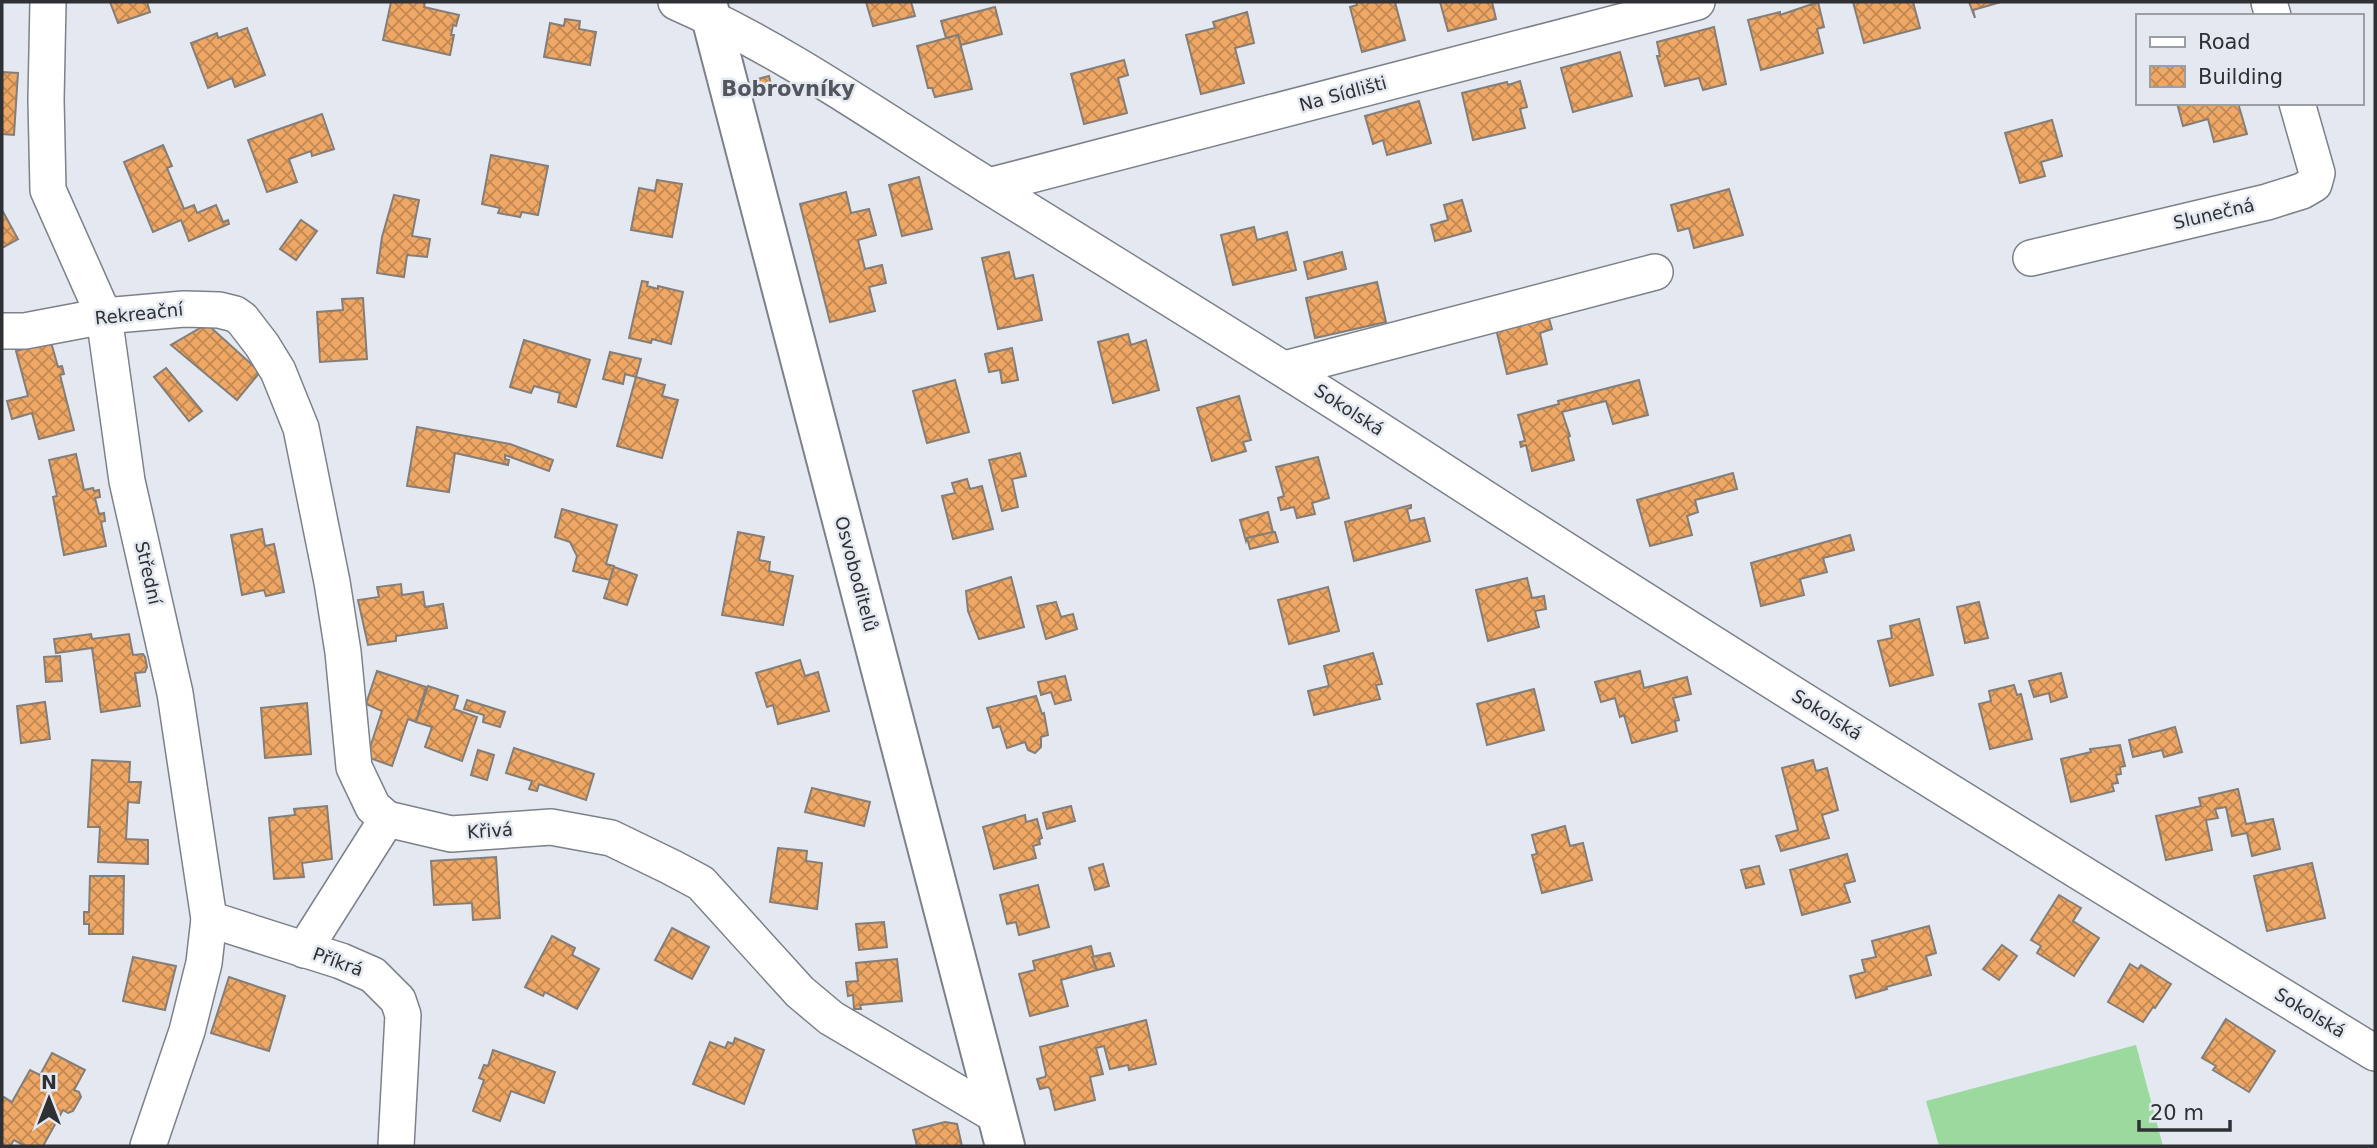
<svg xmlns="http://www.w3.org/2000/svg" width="2377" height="1148" font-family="'DejaVu Sans',sans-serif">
	<defs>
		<pattern id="building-cross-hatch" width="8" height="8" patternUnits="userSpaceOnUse" patternTransform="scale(1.75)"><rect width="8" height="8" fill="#eea764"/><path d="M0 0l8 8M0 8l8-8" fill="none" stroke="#c18853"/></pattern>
	</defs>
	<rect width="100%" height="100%" fill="#e4e9f1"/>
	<path fill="#9cd99f" d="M 2136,1045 L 2163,1146 L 1939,1146 L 1926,1101 Z"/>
	<g fill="url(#building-cross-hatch)" stroke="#857e78" stroke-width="2">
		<path d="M 110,2 L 147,2 L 150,12 L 118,23 Z"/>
		<path d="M 391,2 L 425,2 L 424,7 L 459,15 L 456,26 L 453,25 L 451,35 L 454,35 L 450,55 L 383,40 Z"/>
		<path d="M 866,2 L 911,2 L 915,16 L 873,26 Z"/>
		<path d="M 1356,2 L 1395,2 L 1405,40 L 1362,52 L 1350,7 L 1357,5 Z"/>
		<path d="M 1440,2 L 1492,2 L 1496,19 L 1448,31 Z"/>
		<path d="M 1818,2 L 1824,27 L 1817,29 L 1823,53 L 1761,70 L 1748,20 L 1780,12 L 1780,15 Z"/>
		<path d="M 1853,2 L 1913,2 L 1920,28 L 1864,43 Z"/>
		<path d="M 1969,2 L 2001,2 L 1973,10 L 1975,18 Z"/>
		<path d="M 995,7 L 1002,34 L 961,45 L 958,35 L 946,38 L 941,21 Z"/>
		<path d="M 1247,12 L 1254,43 L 1235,48 L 1244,83 L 1201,94 L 1186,35 L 1215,28 L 1213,22 Z"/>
		<path d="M 565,19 L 580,21 L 579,29 L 596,32 L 590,65 L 544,57 L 550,23 L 564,26 Z"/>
		<path d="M 1714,27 L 1726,84 L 1703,90 L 1699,78 L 1665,86 L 1657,56 L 1660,56 L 1657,42 Z"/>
		<path d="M 247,28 L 265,75 L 235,87 L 232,78 L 208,88 L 191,43 L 217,33 L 218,38 Z"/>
		<path d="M 958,35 L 972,89 L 935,97 L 932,88 L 928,88 L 917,46 Z"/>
		<path d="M 1620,52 L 1632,96 L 1573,112 L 1561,68 Z"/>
		<path d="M 1124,60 L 1128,75 L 1118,78 L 1127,113 L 1084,124 L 1071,74 Z"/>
		<path d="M 2,72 L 18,73 L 14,135 L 2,134 Z"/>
		<path d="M 769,76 L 772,89 L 760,91 L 758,79 Z"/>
		<path d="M 1520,81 L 1527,107 L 1520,109 L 1525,128 L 1473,140 L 1462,93 L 1507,82 L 1508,85 Z"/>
		<path d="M 1419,101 L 1431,143 L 1387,155 L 1383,140 L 1373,144 L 1365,116 Z"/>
		<path d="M 2177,103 L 2238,103 L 2247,134 L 2214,142 L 2208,119 L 2183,126 Z"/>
		<path d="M 322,114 L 334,149 L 312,156 L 311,151 L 289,159 L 297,182 L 267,192 L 248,140 Z"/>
		<path d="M 2052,120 L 2062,156 L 2041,162 L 2045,176 L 2020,183 L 2005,133 Z"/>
		<path d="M 163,145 L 172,166 L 167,168 L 184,209 L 194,205 L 197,213 L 216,205 L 223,222 L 228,220 L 229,224 L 189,241 L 181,220 L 153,232 L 124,162 Z"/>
		<path d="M 491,155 L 548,166 L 538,215 L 522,212 L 520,217 L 498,213 L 500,208 L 482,204 Z"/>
		<path d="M 919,177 L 932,229 L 902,236 L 889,185 Z"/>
		<path d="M 657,180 L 682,184 L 672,237 L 631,230 L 639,188 L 655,191 Z"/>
		<path d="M 1729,189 L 1743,235 L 1694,248 L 1689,228 L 1678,231 L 1671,205 Z"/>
		<path d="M 846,192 L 851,213 L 869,209 L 876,235 L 858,240 L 865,269 L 882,265 L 886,283 L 869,287 L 875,311 L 830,322 L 800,204 Z"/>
		<path d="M 394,195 L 419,200 L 412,236 L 430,239 L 427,257 L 407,255 L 404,277 L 377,273 L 382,237 Z"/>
		<path d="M 1462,200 L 1471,231 L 1435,241 L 1431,225 L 1448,220 L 1444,205 Z"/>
		<path d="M 2,210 L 18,239 L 2,248 Z"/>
		<path d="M 301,220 L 317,231 L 296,260 L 280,249 Z"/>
		<path d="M 1254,227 L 1257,240 L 1287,232 L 1296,270 L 1233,285 L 1221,235 Z"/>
		<path d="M 1009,252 L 1015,279 L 1033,275 L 1042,320 L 998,329 L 982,258 Z"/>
		<path d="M 1342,252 L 1346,269 L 1308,279 L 1304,262 Z"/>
		<path d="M 642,281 L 648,282 L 647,286 L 658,289 L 658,286 L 683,292 L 671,344 L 652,339 L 651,343 L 629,338 Z"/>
		<path d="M 1377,282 L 1386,322 L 1315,338 L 1306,298 Z"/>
		<path d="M 363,298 L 367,359 L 320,362 L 317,312 L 343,310 L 342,299 Z"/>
		<path d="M 1548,315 L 1552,329 L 1540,333 L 1547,364 L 1507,374 L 1496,329 Z"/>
		<path d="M 207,324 L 260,372 L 237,400 L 171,345 Z"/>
		<path d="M 1128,334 L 1131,345 L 1146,340 L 1159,390 L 1113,403 L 1098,342 Z"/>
		<path d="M 524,340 L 590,360 L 576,407 L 558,402 L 560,393 L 534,386 L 531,393 L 510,387 Z"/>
		<path d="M 51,342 L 58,367 L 62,366 L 64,374 L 60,375 L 74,430 L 39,439 L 32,413 L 12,419 L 7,401 L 28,396 L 16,351 Z"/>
		<path d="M 1012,348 L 1018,380 L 1002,383 L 1000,370 L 989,372 L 985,354 Z"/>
		<path d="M 610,352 L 641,359 L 636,377 L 625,374 L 623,384 L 603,379 Z"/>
		<path d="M 166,368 L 202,411 L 189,421 L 154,377 Z"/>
		<path d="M 636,377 L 665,385 L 662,396 L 678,400 L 662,458 L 617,446 Z"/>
		<path d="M 955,380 L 969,432 L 927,443 L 913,391 Z"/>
		<path d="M 1639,380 L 1648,415 L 1613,424 L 1606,401 L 1562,412 L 1570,436 L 1568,437 L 1574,460 L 1532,471 L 1526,445 L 1521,447 L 1520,442 L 1525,441 L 1518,415 L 1559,404 L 1558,401 Z"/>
		<path d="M 1239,396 L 1251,440 L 1243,442 L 1246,451 L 1212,461 L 1197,408 Z"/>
		<path d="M 417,427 L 510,444 L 553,460 L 549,471 L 505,455 L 505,459 L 509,460 L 508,465 L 455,453 L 449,492 L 407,486 Z"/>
		<path d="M 1020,453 L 1026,476 L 1012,479 L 1018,507 L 1002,511 L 989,460 Z"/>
		<path d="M 76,454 L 84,490 L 93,488 L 94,491 L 99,490 L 100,497 L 95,498 L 99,514 L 104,513 L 105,521 L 101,522 L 106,546 L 64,555 L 53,497 L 57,496 L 49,460 Z"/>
		<path d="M 1318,457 L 1329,498 L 1312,503 L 1315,514 L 1297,518 L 1294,507 L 1281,510 L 1278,498 L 1284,496 L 1276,467 Z"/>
		<path d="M 1733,473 L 1737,489 L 1695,500 L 1698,512 L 1687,516 L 1692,535 L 1650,546 L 1637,500 Z"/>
		<path d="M 967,479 L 970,489 L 982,486 L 993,529 L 953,539 L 942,496 L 955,493 L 952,483 Z"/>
		<path d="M 1411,505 L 1411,508 L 1407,509 L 1410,521 L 1424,518 L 1430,541 L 1354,561 L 1345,522 Z"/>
		<path d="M 562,509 L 617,525 L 606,564 L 614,566 L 610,580 L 573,571 L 577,556 L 570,542 L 555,537 Z"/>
		<path d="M 1268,512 L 1273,532 L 1247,538 L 1246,541 L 1240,520 Z"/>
		<path d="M 262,529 L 265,546 L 274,544 L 284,592 L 266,596 L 264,590 L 242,595 L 231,535 Z"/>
		<path d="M 738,532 L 764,537 L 759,560 L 770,562 L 769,571 L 793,576 L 783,625 L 722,615 Z"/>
		<path d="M 1273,532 L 1275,532 L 1278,542 L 1250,549 L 1247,538 Z"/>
		<path d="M 1850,535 L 1854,550 L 1823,558 L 1827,572 L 1800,579 L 1804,595 L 1761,606 L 1751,563 Z"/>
		<path d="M 614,567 L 637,575 L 627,605 L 604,598 Z"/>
		<path d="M 1011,577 L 1024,627 L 979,639 L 968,611 L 966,591 Z"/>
		<path d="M 1527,578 L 1532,598 L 1544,596 L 1546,609 L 1535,611 L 1539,627 L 1488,641 L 1476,590 Z"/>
		<path d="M 401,584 L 402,595 L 423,592 L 425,607 L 443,604 L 447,628 L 396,636 L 396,641 L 368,645 L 358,600 L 379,597 L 377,587 Z"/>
		<path d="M 1328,587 L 1339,631 L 1289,644 L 1278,600 Z"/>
		<path d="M 1056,602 L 1061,617 L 1073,614 L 1077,629 L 1046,639 L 1037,606 Z"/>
		<path d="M 1979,602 L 1988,638 L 1965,643 L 1957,607 Z"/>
		<path d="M 1919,619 L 1933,675 L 1890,686 L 1878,641 L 1892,638 L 1890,626 Z"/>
		<path d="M 91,634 L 92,639 L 129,634 L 133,655 L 143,654 L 145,657 L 147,667 L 145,672 L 135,673 L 140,706 L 101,712 L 92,648 L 56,653 L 54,639 Z"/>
		<path d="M 1373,653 L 1382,684 L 1376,685 L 1380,699 L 1314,715 L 1308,691 L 1329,686 L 1324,666 Z"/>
		<path d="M 60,656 L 62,681 L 46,682 L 44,657 Z"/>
		<path d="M 800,660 L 805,676 L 818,672 L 829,711 L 778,724 L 773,705 L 767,707 L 756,673 Z"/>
		<path d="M 377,671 L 426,687 L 416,722 L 408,719 L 392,766 L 367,757 L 382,711 L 366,704 Z"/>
		<path d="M 1640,671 L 1644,688 L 1687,677 L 1691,694 L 1673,698 L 1679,720 L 1675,721 L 1677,731 L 1632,743 L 1624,715 L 1620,717 L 1615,698 L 1601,702 L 1595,682 Z"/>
		<path d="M 2061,673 L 2067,697 L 2051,702 L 2049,693 L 2034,697 L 2029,681 Z"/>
		<path d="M 1065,676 L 1071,700 L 1055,704 L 1051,692 L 1041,695 L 1038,682 Z"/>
		<path d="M 2014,685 L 2017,695 L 2021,694 L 2032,739 L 1990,749 L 1979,704 L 1991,701 L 1989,691 Z"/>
		<path d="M 428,686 L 458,696 L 454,709 L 477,717 L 462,761 L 425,747 L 432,727 L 416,722 Z"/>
		<path d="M 1534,689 L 1544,730 L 1487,745 L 1477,704 Z"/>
		<path d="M 1036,696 L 1042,714 L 1044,713 L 1048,735 L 1041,737 L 1041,747 L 1035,753 L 1028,750 L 1025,742 L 1007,748 L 1000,726 L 993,728 L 987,708 Z"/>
		<path d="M 467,700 L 505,712 L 500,727 L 483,722 L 484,715 L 464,709 Z"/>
		<path d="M 45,702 L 50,739 L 21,743 L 17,706 Z"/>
		<path d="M 307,703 L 311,754 L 265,758 L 261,708 Z"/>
		<path d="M 2175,727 L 2182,752 L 2164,757 L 2162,750 L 2133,757 L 2129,740 Z"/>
		<path d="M 2120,745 L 2125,766 L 2120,767 L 2121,774 L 2116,775 L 2118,783 L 2112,784 L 2114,791 L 2071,802 L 2061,759 L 2091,752 L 2090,749 Z"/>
		<path d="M 514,748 L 594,774 L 586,800 L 539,784 L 537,791 L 529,789 L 532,781 L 506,773 Z"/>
		<path d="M 478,750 L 494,755 L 487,780 L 471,775 Z"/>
		<path d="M 92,760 L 130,762 L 129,782 L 141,782 L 139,803 L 128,802 L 126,839 L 148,840 L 148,864 L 98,862 L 100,827 L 88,827 Z"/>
		<path d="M 1813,760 L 1816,771 L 1827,768 L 1838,810 L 1822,815 L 1829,838 L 1781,851 L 1776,836 L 1798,830 L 1782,768 Z"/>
		<path d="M 812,788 L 870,802 L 864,826 L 805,812 Z"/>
		<path d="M 2238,789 L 2246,824 L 2273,819 L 2280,849 L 2252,856 L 2247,833 L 2232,836 L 2226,807 L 2215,809 L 2218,818 L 2206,820 L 2212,850 L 2166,860 L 2156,816 L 2201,806 L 2199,798 Z"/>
		<path d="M 327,806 L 332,859 L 302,863 L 304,877 L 274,879 L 269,818 L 295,815 L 294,809 Z"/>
		<path d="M 1071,806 L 1075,821 L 1047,829 L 1043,813 Z"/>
		<path d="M 1025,815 L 1026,822 L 1037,819 L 1042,838 L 1039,839 L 1040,844 L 1033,846 L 1036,858 L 994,869 L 983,827 Z"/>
		<path d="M 1565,826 L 1570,846 L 1583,843 L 1592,880 L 1542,893 L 1532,855 L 1537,854 L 1532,835 Z"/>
		<path d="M 778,848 L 807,851 L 806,861 L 822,863 L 817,909 L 770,902 Z"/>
		<path d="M 1847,854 L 1855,881 L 1844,884 L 1850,902 L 1802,915 L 1790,870 Z"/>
		<path d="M 496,857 L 500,918 L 473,920 L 472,903 L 434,905 L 431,861 Z"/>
		<path d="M 2312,863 L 2325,918 L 2267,931 L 2254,876 Z"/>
		<path d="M 1103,864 L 1109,886 L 1095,890 L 1089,868 Z"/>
		<path d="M 1759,866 L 1764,884 L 1746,888 L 1741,870 Z"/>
		<path d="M 90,876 L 124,876 L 123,934 L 89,934 L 89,924 L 84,924 L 84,912 L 89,912 Z"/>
		<path d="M 1038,885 L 1049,927 L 1019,935 L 1016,922 L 1007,924 L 1000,895 Z"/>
		<path d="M 2059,895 L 2081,908 L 2073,921 L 2099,938 L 2074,976 L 2037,953 L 2041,946 L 2031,940 Z"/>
		<path d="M 884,922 L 887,947 L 859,950 L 856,924 Z"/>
		<path d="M 1929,926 L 1936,953 L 1926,956 L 1931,975 L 1886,987 L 1887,989 L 1856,998 L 1850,976 L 1865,972 L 1862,960 L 1876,957 L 1872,941 Z"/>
		<path d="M 672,928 L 709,947 L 692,979 L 655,960 Z"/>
		<path d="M 552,936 L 575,948 L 572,955 L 599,969 L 577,1009 L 545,992 L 543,996 L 525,987 Z"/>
		<path d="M 2002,945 L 2017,956 L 1999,980 L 1983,969 Z"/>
		<path d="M 1091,946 L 1097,970 L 1061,980 L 1068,1006 L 1030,1016 L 1019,974 L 1035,970 L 1033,961 Z"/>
		<path d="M 1110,953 L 1114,966 L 1097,970 L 1092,957 Z"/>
		<path d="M 133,957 L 176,966 L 165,1010 L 123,1001 Z"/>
		<path d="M 897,959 L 902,1001 L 860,1005 L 861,1009 L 854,1009 L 853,995 L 848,996 L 846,982 L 858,981 L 856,963 Z"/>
		<path d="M 2130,964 L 2138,969 L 2141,965 L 2171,984 L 2155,1008 L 2153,1007 L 2143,1022 L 2108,1002 Z"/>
		<path d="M 229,977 L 285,996 L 269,1051 L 211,1033 Z"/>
		<path d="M 2226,1019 L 2275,1051 L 2249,1092 L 2213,1070 L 2216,1066 L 2202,1058 Z"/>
		<path d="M 1146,1020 L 1156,1064 L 1129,1070 L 1128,1065 L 1110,1069 L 1104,1046 L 1096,1048 L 1103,1074 L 1090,1077 L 1095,1100 L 1055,1110 L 1050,1089 L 1048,1087 L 1040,1089 L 1037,1079 L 1045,1077 L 1046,1074 L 1040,1047 Z"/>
		<path d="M 735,1038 L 764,1050 L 744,1104 L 693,1084 L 710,1042 L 725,1048 L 728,1042 L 733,1044 Z"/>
		<path d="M 493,1050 L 555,1072 L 544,1103 L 511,1091 L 500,1121 L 473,1111 L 484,1080 L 479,1078 L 484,1065 L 488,1066 Z"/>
		<path d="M 52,1053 L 85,1070 L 74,1090 L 79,1092 L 81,1097 L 73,1111 L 68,1113 L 63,1110 L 43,1146 L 25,1146 L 14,1140 L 10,1146 L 2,1146 L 2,1102 L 4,1097 L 12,1102 L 30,1070 L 40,1075 Z"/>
		<path d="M 945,1122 L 957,1124 L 962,1146 L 917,1146 L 913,1130 Z"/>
	</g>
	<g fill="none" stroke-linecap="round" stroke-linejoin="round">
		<defs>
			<g id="street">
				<path d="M 48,2 L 46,100 L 48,190 L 104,316 L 127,481 L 175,693 L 209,919 L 204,963 L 187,1031 L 148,1146"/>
				<path d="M 676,2 C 785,50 885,122 987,185 C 1126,272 1267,357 1404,446 C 1724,654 2049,854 2375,1053"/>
				<path d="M 2269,2 L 2273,16"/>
				<path d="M 989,186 L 1697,2"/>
				<path d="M 2031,258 L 2267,202 L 2302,191 L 2314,184 L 2317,173 L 2297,103"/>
				<path d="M 2,331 L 25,331 L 104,316 L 184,309 L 219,310 L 235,314 L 242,319 L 262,345 L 278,371 L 301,428 L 332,582 L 343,652 L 354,767 L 373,807 L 387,819 L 451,834 L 551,827 L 611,838 L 671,867 L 701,883 L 800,992 L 831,1018 L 997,1116"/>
				<path d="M 1285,369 L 1655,272"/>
				<path d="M 209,919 L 341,961 L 373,975 L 398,1000 L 403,1015 L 396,1146"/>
				<path d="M 304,950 L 387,819"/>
			</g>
			<path id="secondary" d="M 707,2 L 1005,1146"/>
		</defs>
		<use href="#street" stroke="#7d8189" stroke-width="38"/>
		<use href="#secondary" stroke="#7d8189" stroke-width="42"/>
		<use href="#street" stroke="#fff" stroke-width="35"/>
		<use href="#secondary" stroke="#fff" stroke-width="38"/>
	</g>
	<g text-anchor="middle" stroke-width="5" stroke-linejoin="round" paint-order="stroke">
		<g font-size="18" fill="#2e3033" stroke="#e4e9f1">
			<text transform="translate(1343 94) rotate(-15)" y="6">Na Sídlišti</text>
			<text transform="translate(2214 214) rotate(-13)" y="6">Slunečná</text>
			<text transform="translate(139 314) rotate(-6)" y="6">Rekreační</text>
			<text transform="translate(1349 410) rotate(33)" y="6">Sokolská</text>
			<text transform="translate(148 573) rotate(77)" y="6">Střední</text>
			<text transform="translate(856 574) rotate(75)" y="6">Osvoboditelů</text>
			<text transform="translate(1827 715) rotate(32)" y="6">Sokolská</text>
			<text transform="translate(490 831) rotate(-4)" y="6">Křivá</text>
			<text transform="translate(338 962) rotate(20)" y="6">Příkrá</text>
			<text transform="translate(2310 1013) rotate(31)" y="6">Sokolská</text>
		</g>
		<g font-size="21" font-weight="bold" fill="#52565d" stroke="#e4e9f1">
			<text x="788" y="96">Bobrovníky</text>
		</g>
	</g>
	<rect width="2377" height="1148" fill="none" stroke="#2e3033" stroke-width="7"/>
	<rect x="2136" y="14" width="228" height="91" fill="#e4e9f1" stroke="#9b9fa5" stroke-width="2"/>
	<rect x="2150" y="37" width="35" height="10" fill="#ffffff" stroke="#9b9fa5" stroke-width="2"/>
	<text x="2198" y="49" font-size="21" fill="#2e3033">Road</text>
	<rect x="2150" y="66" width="35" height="21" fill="url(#building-cross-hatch)" stroke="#9b9fa5" stroke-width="2"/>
	<text x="2198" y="84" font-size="21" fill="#2e3033">Building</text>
	<g transform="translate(49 1099)" stroke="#e4e9f1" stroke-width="5" paint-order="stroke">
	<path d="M0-5L12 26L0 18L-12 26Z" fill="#2e3033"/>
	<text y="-10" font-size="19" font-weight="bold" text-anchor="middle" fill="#2e3033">N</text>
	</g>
	<path d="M2139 1120v10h91v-10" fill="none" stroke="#2e3033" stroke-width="3.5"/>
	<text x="2150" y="1120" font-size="21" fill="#2e3033" stroke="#e4e9f1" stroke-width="5" paint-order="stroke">20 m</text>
</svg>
